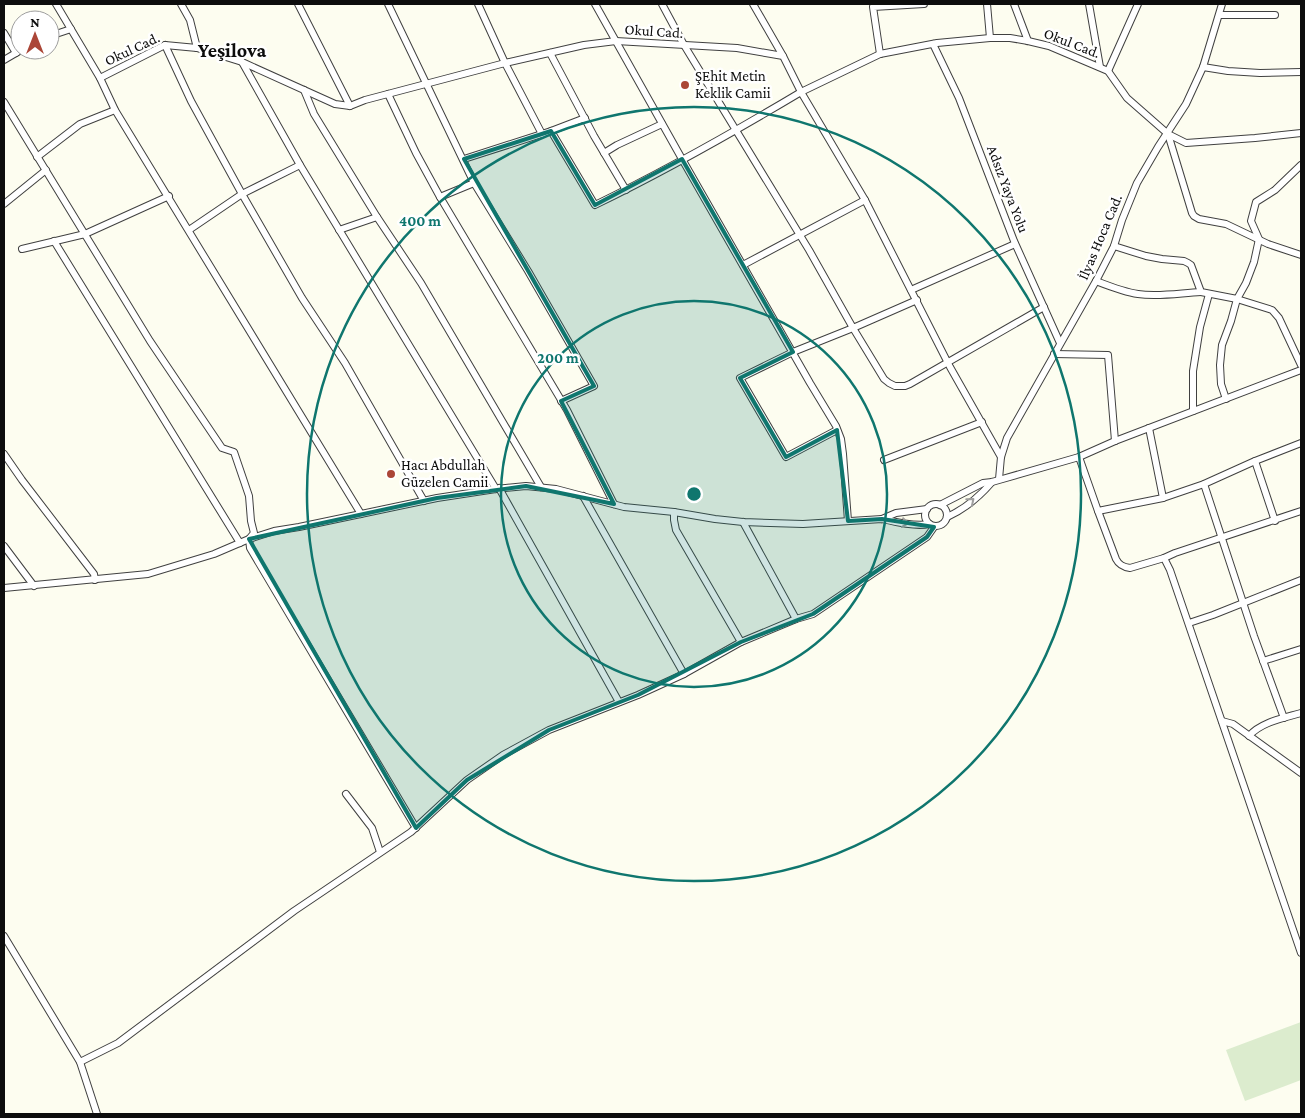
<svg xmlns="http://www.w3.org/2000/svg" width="1305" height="1118" font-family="'Crimson Pro',serif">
	<rect width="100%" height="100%" fill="#fdfdf0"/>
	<path fill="#dcecce" d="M 1301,1022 L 1301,1080 L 1245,1101 L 1226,1050 Z"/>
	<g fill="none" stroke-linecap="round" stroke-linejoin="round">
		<defs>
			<g id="street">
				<path d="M 56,4 L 100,78 L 115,110 L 361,514"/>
				<path d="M 181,4 L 190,20 L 197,48"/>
				<path d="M 298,4 L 350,106"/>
				<path d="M 388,4 L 474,183 L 528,271 L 594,386 L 561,401"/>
				<path d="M 478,4 L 505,63 L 542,134"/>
				<path d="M 595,4 L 682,159 L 810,383 L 836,426 L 841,439 L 843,454 L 848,521"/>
				<path d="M 662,4 L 684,45 L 809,250 L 853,328 L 917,300"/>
				<path d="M 753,4 L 783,56"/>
				<path d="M 987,4 L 990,38"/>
				<path d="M 1014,4 L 1028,41"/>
				<path d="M 1089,4 L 1100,67"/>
				<path d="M 1220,15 L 1275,15"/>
				<path d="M 4,33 L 16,53"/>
				<path d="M 50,36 L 71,29"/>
				<path d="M 933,44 L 959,98 L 1014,241 L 1060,343"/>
				<path d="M 165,45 L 191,101 L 242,194 L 302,298 L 345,363 L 424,501"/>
				<path d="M 550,53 L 594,136 L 626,190"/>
				<path d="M 880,54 L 873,7 L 924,4"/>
				<path d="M 4,60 L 21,50"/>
				<path d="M 242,62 L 300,165 L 496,489"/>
				<path d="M 1203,67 L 1228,71 L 1260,73 L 1301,72"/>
				<path d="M 1108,71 L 1138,4"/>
				<path d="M 100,78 L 165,45 L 197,48 L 242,62 L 335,104 L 350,106 L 365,100 L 505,63 L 584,45 L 616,41 L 737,48 L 783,56 L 801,92 L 880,54 L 937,43 L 990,38 L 1010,38 L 1028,41 L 1049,46 L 1108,71 L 1127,98 L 1168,134 L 1186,143 L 1255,138 L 1301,133"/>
				<path d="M 304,90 L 314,114 L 377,217 L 421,283 L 541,487"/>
				<path d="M 388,94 L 416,153 L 440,197"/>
				<path d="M 4,102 L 150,341 L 222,448 L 234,452 L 249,496 L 251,521 L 254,533 L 249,539 L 250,548 L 416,828"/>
				<path d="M 551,131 L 595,205 C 665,171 734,132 801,92 L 865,200 L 950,367 L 1001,457"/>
				<path d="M 1168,134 L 1192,213 L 1194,216 L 1199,219 L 1226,224 L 1268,244 L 1301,255"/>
				<path d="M 604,153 L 617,145 L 662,124"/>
				<path d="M 37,157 L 80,124 L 115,110"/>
				<path d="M 464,159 L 551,131 L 585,118"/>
				<path d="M 474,183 L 440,197 L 567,410 L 614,504"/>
				<path d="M 4,204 L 46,170"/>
				<path d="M 189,230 L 242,194 L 300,165"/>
				<path d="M 339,230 L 377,217"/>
				<path d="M 54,241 L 240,543"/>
				<path d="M 1114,246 L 1146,256 L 1162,259 L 1184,261 L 1188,263 L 1191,265 L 1201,292 L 1237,299 L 1272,310 L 1279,318 L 1301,365"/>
				<path d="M 22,249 L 85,234 L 169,196"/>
				<path d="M 743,265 L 865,200"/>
				<path d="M 1096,281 C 1109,286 1124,292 1138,294 C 1159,297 1180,293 1201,292"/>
				<path d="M 911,290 L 1015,244"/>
				<path d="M 1054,354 L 1108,355 L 1115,441"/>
				<path d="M 1226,399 L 1221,384 L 1220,365 L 1222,345 L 1231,321 L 1237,299 L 1246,283 L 1254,262 L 1259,239 L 1251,221 L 1256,202 L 1275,190 L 1301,165"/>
				<path d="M 1193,411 L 1193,371 L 1200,327 L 1209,294"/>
				<path d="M 1149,428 L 1163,498"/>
				<path d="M 837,430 L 786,457 L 740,378 L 793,352 L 853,328 L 884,379 L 889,383 L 895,386 L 905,386 L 910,384 L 1044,307"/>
				<path d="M 4,454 L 22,480 L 94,574 L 95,580"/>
				<path d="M 1079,457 L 1098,511 L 1163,498 L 1204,484 L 1255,461 L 1301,443"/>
				<path d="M 884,460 L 982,422"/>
				<path d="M 1255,461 L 1275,521"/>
				<path d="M 999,479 L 1001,457 L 1007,438 L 1096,281 L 1114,246 L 1122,220 L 1137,183 L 1158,147 L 1186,104 L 1203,67 L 1222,4"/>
				<path d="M 1204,484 L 1254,636 L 1284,718"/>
				<path d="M 499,488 L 619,702"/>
				<path d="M 583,496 L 684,674"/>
				<circle cx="936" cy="515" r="11"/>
				<path d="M 940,505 L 983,483 L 992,482 L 1079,457 L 1115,441 L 1301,370"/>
				<path d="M 1098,511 L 1116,559 C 1119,565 1123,567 1130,568 L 1164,558 L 1170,570 L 1301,953"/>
				<path d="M 674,512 L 674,520 L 676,530 L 741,642"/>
				<path d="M 947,517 C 965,509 980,496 992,482"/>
				<path d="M 882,519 L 896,513 L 927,509"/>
				<path d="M 743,522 L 796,619"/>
				<path d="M 4,546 L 34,586"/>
				<path d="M 1164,558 L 1175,553 L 1301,511"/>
				<path d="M 4,588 L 148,574 L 214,554 L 249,539 L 274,531 L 299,527 L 437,498 L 496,489 L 526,486 L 556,489 L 624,507 L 674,512 L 715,519 L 743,522 L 803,524 L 882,519 C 895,522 916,527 929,524"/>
				<path d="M 1189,623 L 1213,615 L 1301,580"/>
				<path d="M 1263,661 L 1301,649"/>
				<path d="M 1222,721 L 1233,724 L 1301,773"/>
				<path d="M 1249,736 C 1261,722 1284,718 1301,713"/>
				<path d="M 346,794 L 372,828 L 380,852"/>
				<path d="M 4,936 L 80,1062 L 97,1114"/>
				<path d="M 80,1062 L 118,1043 L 294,911 L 411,832 L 467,780 L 503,755 L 549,730 L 638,695 L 684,674 L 741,642 L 796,619 L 813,614 L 927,537 L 934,527"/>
			</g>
		</defs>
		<use href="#street" stroke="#404040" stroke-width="8"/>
		<use href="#street" stroke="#fff" stroke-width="6"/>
	</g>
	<defs><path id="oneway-chevron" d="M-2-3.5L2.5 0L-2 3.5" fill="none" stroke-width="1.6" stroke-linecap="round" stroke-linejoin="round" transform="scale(1.25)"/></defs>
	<g stroke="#9e9e9e">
		<use href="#oneway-chevron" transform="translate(971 501) rotate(-40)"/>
		<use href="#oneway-chevron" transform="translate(905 523) rotate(8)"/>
	</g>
	<path fill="#0f766e" fill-opacity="0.2" stroke="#0f766e" stroke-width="4" stroke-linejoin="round" d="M 551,131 L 595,205 L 682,159 L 793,352 L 740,378 L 786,457 L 837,430 L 848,521 L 882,519 L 934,527 L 927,537 L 813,614 L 741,642 L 638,695 L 549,730 L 467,780 L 416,828 L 249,539 L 437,498 L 526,486 L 614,504 L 561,401 L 594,386 L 464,159 Z"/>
	<g fill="none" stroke="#0f766e" stroke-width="2.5">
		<circle cx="694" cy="494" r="193"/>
		<circle cx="694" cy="494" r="387"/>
	</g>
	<g fill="#ab4637" stroke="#fff" stroke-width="2">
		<circle cx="685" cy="85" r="5"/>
		<circle cx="391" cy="474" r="5"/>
	</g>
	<g text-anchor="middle" stroke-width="5" stroke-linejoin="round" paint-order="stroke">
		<g font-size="15" fill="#0d0d0d" stroke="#fff">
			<text transform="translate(654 31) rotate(4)" y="5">Okul Cad.</text>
			<text transform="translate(1072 43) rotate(21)" y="5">Okul Cad.</text>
			<text transform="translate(132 49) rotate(-25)" y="5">Okul Cad.</text>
			<text transform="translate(1008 189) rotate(69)" y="5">Adsız Yaya Yolu</text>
			<text transform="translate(1100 237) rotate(-67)" y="5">İlyas Hoca Cad.</text>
		</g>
		<g font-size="15" fill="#0d0d0d" stroke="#fff" text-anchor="start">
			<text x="695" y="81">ŞEhit Metin<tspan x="695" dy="17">Keklik Camii</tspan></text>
			<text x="401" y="470">Hacı Abdullah<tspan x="401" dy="17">Güzelen Camii</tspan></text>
		</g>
		<g font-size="20" font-weight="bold" fill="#0d0d0d" stroke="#fff">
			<text x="232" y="57">Yeşilova</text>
		</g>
	</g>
	<circle cx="694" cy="494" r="8" fill="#0f766e" stroke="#fff" stroke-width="2.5"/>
	<g font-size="15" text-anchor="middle" font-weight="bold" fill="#0f766e" stroke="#fff" stroke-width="5" stroke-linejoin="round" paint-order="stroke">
		<text x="420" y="226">400 m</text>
		<text x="558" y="363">200 m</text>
	</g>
	<rect width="1305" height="1118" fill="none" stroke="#0d0d0d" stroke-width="10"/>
	<g transform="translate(35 35)"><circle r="24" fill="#ffffff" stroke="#9e9e9e"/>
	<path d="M0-4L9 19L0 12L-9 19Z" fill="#ab4637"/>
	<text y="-8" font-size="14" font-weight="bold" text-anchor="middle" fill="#0d0d0d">N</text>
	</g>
</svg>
